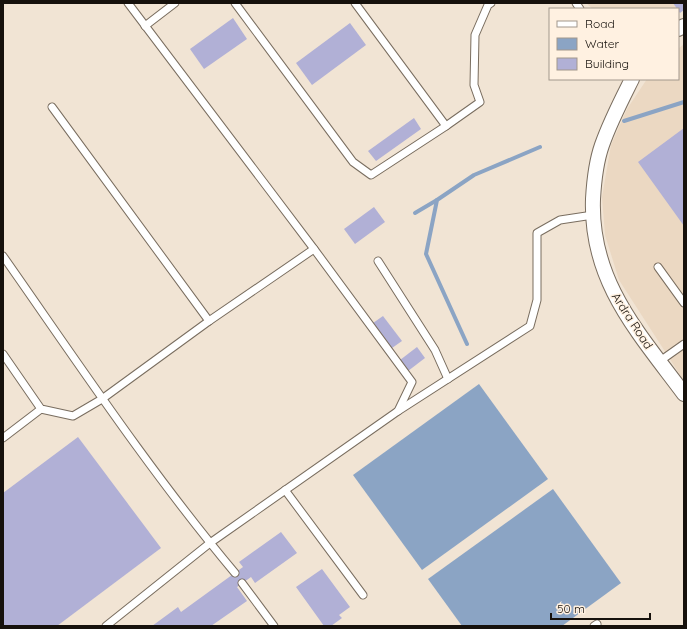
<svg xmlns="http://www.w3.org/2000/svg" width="687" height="629" font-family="Quicksand,sans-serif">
	<rect width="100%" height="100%" fill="#f1e4d4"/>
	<g fill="#ebd8c2">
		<path d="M 586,3 L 684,3 L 684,10 L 678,13 L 678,9 L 593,9 Z"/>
		<path d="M 684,44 L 684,381 L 619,280 L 605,235 L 602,197 L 611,145 L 627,109 L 647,79 L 678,79 L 678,49 Z"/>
	</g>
	<g fill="#8ba4c4">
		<path d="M 479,384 L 548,479 L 422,570 L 353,475 Z"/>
		<path d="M 553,489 L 621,583 L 562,626 L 462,626 L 428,579 Z"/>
	</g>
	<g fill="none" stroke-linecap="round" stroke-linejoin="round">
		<g stroke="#8ba4c4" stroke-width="4">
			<path d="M 624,121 L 684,102"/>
			<path d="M 415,213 L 437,200"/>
			<path d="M 467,344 L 426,254 L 437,200 L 474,175 L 540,147"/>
		</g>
	</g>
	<g fill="#b1b0d6">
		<path d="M 673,3 L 684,3 L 684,10 L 680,13 Z"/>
		<path d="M 233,18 L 247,39 L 204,69 L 190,49 Z"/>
		<path d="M 350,23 L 366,45 L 312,85 L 296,63 Z"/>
		<path d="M 414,118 L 421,129 L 376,161 L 368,151 Z"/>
		<path d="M 684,128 L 684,226 L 638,162 Z"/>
		<path d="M 374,207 L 385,222 L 355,244 L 344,229 Z"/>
		<path d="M 383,316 L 402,341 L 392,348 L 373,323 Z"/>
		<path d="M 417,347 L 425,358 L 408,371 L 400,360 Z"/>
		<path d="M 78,437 L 161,548 L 57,626 L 3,626 L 3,493 Z"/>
		<path d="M 281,532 L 297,553 L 255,583 L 251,577 L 237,587 L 247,601 L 211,626 L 152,626 L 178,607 L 181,612 L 243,567 L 239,562 Z"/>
		<path d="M 322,569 L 350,607 L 339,615 L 342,618 L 331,626 L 324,626 L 296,587 Z"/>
	</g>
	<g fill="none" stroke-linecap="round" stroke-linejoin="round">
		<defs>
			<g id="lane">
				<path d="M 235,3 L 353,162 L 371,175 L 446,126 L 355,3"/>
				<path d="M 576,3 L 580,9"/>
				<path d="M 145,26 L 175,3"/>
				<path d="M 52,107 L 209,321"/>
				<path d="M 446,126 L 480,102 L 474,85 L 475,35 L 488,5 L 491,3"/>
				<path d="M 3,256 C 78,363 151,473 235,573"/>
				<path d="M 378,261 L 435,350 L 448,379"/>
				<path d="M 658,267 L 684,303"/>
				<path d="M 3,354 L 41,409 L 73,416 L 102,399 L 209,321 L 314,249"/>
				<path d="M 660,361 L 684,344"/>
				<path d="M 398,411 L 530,326 L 537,300 L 537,233 L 560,220 L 593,215"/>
				<path d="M 3,438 L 41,409"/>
				<path d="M 285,490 L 363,595"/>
				<path d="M 242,583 L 274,626"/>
				<path d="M 106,626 L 210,543 L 398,411 L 412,382 L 314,249 L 128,3"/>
				<path d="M 594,626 L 597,624"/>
			</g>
			<g id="street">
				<path d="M 678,29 L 684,26"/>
				<path d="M 632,79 C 621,101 610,122 602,145 C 596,162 594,181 593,199 C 590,281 638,332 684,394"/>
			</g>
		</defs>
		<use href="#lane" stroke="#796d5f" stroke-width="9"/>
		<use href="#street" stroke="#796d5f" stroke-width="16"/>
		<use href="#lane" stroke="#fff" stroke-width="7"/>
		<use href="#street" stroke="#fff" stroke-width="14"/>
	</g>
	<g text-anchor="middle" stroke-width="3" stroke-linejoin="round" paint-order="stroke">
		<g font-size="12" fill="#16110c" stroke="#fff1e1">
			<text transform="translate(632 321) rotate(57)" y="4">Ardra Road</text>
		</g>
	</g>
	<rect width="687" height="629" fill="none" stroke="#16110c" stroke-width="8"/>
	<rect x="549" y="8" width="130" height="72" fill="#fff1e1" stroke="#a2978c"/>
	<rect x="557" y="21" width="20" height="6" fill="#ffffff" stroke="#a2978c"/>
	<text x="585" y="28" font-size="12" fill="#16110c">Road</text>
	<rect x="557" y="38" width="20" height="12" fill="#8ba4c4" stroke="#a2978c"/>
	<text x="585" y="48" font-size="12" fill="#16110c">Water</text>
	<rect x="557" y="58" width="20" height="12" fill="#b1b0d6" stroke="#a2978c"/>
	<text x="585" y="68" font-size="12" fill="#16110c">Building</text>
	<path d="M551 613v6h99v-6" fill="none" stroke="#16110c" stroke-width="2"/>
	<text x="557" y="613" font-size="12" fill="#16110c" stroke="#fff1e1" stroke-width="3" paint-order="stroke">50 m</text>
</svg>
